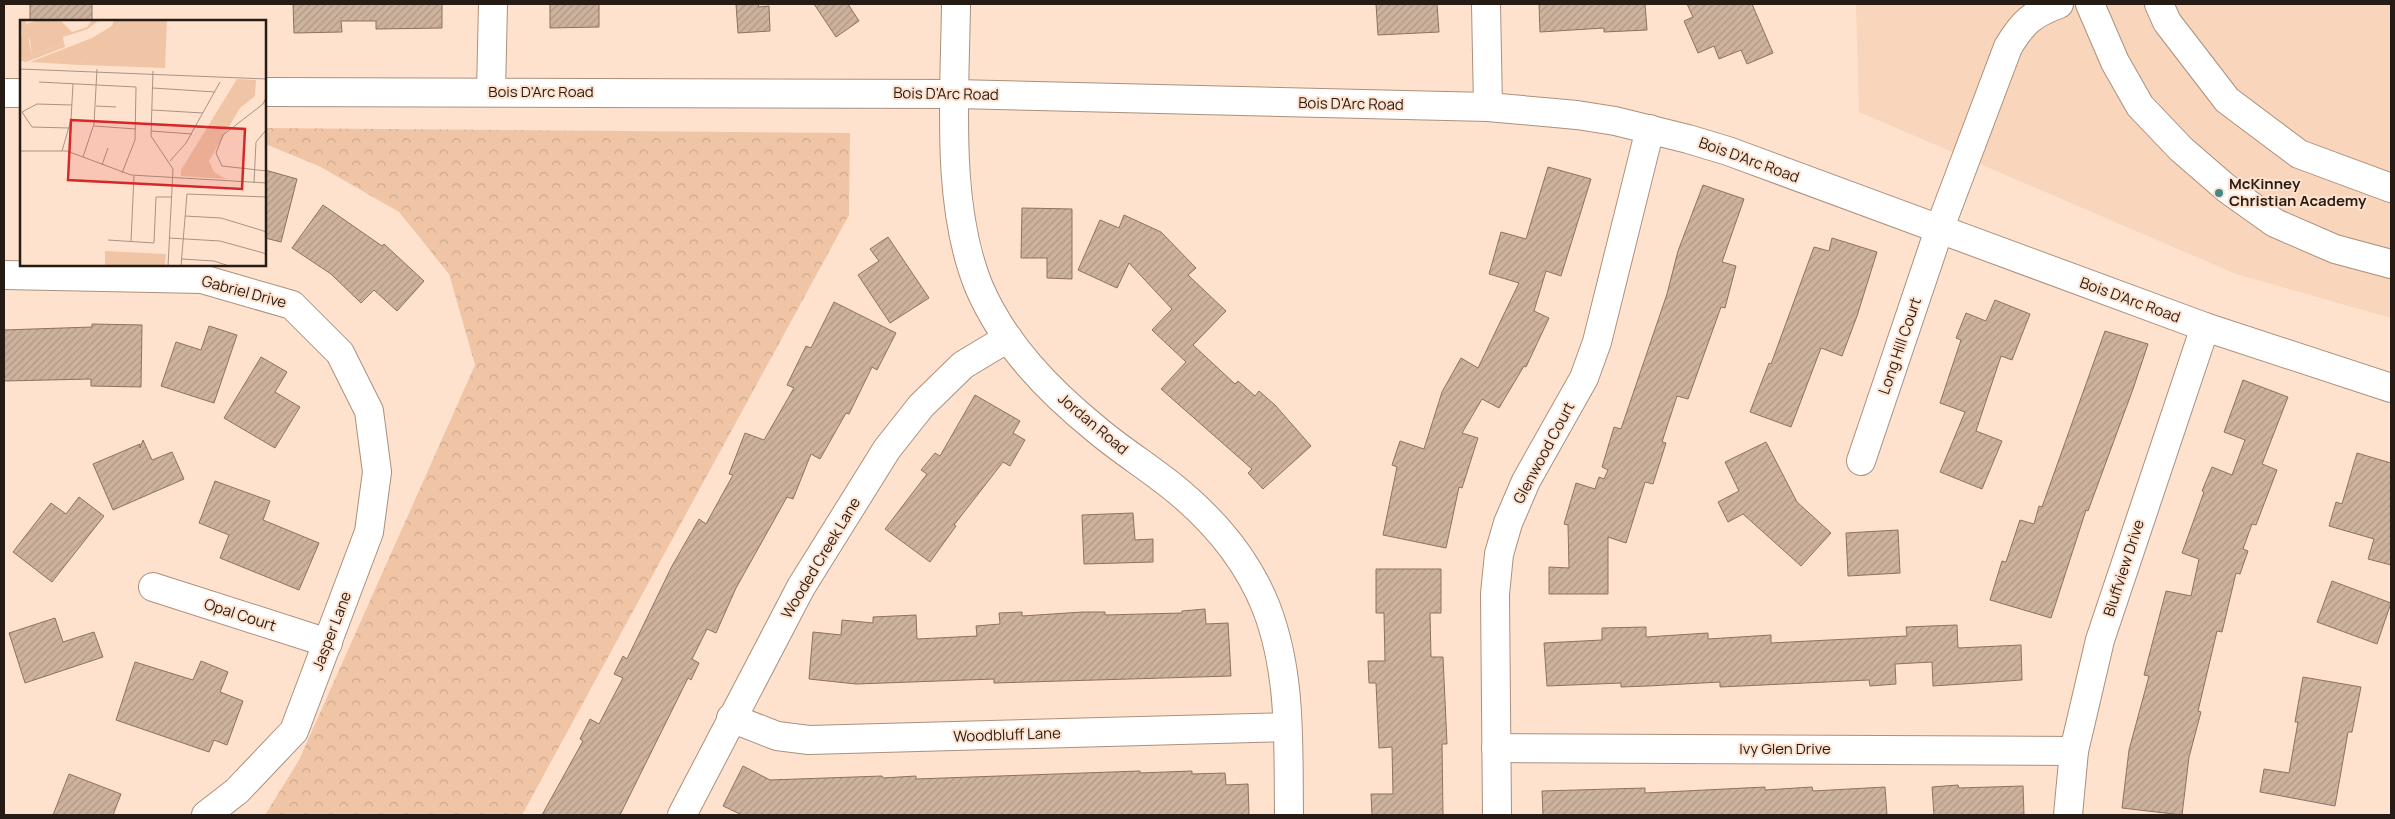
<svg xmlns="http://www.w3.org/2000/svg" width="2395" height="819" font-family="Manrope,sans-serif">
	<defs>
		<pattern id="forest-crowns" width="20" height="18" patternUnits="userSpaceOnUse" patternTransform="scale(1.25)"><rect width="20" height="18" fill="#efc5a6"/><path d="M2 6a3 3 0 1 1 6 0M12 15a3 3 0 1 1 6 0" fill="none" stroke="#cda98e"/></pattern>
		<pattern id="building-hatch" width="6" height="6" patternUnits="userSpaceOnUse" patternTransform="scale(1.25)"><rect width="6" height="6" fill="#cdb29e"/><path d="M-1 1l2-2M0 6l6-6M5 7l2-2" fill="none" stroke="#b09887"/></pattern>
	</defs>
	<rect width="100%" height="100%" fill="#ffe2ce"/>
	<path fill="#f8d5bb" d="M 1856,4 L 2391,4 L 2391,318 L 2236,274 L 1859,112 Z"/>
	<path fill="url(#forest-crowns)" d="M 265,128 L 850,133 L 849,215 L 522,815 L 265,815 L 299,760 L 475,365 L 449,274 L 399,212 L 319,166 L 265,144 Z"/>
	<g fill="url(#building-hatch)" stroke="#8c7260">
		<rect x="30" y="4" width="62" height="17"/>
		<path d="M 293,4 L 442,4 L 442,28 L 376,29 L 376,21 L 341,21 L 342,32 L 294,33 Z"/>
		<path d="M 550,4 L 599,4 L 599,27 L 550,28 Z"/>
		<path d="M 736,4 L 758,4 L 759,7 L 769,6 L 770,31 L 738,33 Z"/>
		<path d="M 814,4 L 848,4 L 859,21 L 836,37 Z"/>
		<path d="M 1376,4 L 1437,4 L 1439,32 L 1378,35 Z"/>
		<path d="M 1539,4 L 1645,4 L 1647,30 L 1604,32 L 1604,28 L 1540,32 Z"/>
		<path d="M 1687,4 L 1752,4 L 1773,53 L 1747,64 L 1741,50 L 1719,59 L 1714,46 L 1698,53 L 1684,21 L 1693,17 Z"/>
		<path d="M 1548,167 L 1591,179 L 1561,276 L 1546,271 L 1534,311 L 1549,318 L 1526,367 L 1524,366 L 1499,408 L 1482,399 L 1462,433 L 1478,438 L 1462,488 L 1459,487 L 1446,548 L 1383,535 L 1397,467 L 1392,465 L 1400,441 L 1424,449 L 1442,392 L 1461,358 L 1478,368 L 1519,283 L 1489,274 L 1501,232 L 1526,239 Z"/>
		<path d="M 265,170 L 297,179 L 281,242 L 265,238 Z"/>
		<path d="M 1703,185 L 1744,199 L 1722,262 L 1736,266 L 1725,308 L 1721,307 L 1688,399 L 1677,396 L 1662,442 L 1666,443 L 1653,484 L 1645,482 L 1626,543 L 1608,537 L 1608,594 L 1549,594 L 1549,567 L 1569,568 L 1568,525 L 1564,524 L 1576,483 L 1595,489 L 1599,477 L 1604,479 L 1608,470 L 1602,467 L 1614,427 L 1621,429 L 1667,294 L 1678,251 Z"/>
		<path d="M 323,205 L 382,246 L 384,244 L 424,281 L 397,311 L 374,290 L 361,303 L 331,274 L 292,248 Z"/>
		<path d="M 1022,208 L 1072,209 L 1072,279 L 1047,278 L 1047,258 L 1021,258 Z"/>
		<path d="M 1124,215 L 1161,232 L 1196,268 L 1188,275 L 1226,311 L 1193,345 L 1235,384 L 1238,381 L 1255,396 L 1259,391 L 1275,405 L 1311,446 L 1263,489 L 1248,473 L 1252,469 L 1161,389 L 1186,362 L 1152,330 L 1172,309 L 1129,263 L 1117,288 L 1078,270 L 1100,220 L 1119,228 Z"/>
		<path d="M 888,237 L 929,298 L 890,323 L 858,275 L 879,261 L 870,249 Z"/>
		<path d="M 1832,238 L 1877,252 L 1857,316 L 1842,356 L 1821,348 L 1791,427 L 1750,412 L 1769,363 L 1771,364 L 1814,247 L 1829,251 Z"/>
		<path d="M 1995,300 L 2030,314 L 2012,360 L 2001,356 L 1976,431 L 2002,441 L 1982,489 L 1940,472 L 1965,412 L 1940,403 L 1961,340 L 1956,338 L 1966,313 L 1986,321 Z"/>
		<path d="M 834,302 L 896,333 L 877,370 L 872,367 L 849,414 L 846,413 L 820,459 L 811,454 L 793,499 L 787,497 L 736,588 L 716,633 L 707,629 L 692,659 L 699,663 L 691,680 L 688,678 L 620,815 L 542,815 L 583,741 L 580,739 L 590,719 L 599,724 L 623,678 L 614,674 L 623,656 L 627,659 L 672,566 L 699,519 L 706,524 L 733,475 L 729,474 L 745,433 L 764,440 L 794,388 L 787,385 L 806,346 L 811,348 Z"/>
		<path d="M 92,324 L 142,325 L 141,387 L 91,386 L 91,379 L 4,381 L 4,330 L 92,327 Z"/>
		<path d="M 209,326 L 237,335 L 214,403 L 161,386 L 176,342 L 201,350 Z"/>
		<path d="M 2105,331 L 2148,344 L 2133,389 L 2088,511 L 2086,510 L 2051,618 L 1990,600 L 2002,561 L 2006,562 L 2020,520 L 2034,524 L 2039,506 L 2042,507 Z"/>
		<path d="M 261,357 L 287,372 L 275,392 L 300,407 L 275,448 L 224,418 Z"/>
		<path d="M 2243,380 L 2288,397 L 2262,464 L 2277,470 L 2256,525 L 2252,524 L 2243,549 L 2248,551 L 2240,574 L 2236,573 L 2222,632 L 2217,631 L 2198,711 L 2201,712 L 2189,757 L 2182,815 L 2122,808 L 2129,750 L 2149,676 L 2144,675 L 2166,591 L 2191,596 L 2199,559 L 2182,553 L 2204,492 L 2202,491 L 2212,467 L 2232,475 L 2245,440 L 2224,432 Z"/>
		<path d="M 975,395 L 1020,421 L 1013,433 L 1025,440 L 1010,466 L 1003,462 L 954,525 L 956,526 L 930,562 L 885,529 L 927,474 L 921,470 L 935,453 L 940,456 Z"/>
		<path d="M 143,440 L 152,460 L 172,452 L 184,479 L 113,510 L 93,464 L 140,444 L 140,448 Z"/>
		<path d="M 1766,442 L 1797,502 L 1831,533 L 1801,566 L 1743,514 L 1728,522 L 1718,502 L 1739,491 L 1725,462 Z"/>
		<path d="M 2357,453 L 2391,463 L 2391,565 L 2368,559 L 2374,539 L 2329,526 L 2336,502 L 2342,504 Z"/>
		<path d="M 215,481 L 270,501 L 263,520 L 319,543 L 299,590 L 220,558 L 229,535 L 199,523 Z"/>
		<path d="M 79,497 L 104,516 L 52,582 L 13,552 L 51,503 L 66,514 Z"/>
		<path d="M 1133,513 L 1135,540 L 1153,539 L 1153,562 L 1084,564 L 1082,515 Z"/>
		<path d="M 1898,530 L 1900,573 L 1848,576 L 1846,533 Z"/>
		<path d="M 1376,569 L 1441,569 L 1441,613 L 1430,613 L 1431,657 L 1443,657 L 1447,744 L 1442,744 L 1443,815 L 1372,815 L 1371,794 L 1393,794 L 1392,747 L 1379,748 L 1376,683 L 1369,683 L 1368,661 L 1385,661 L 1384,613 L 1376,613 Z"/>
		<path d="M 2332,581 L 2391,603 L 2377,644 L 2317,622 Z"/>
		<path d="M 1205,609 L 1206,624 L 1228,623 L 1231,676 L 994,683 L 994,679 L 856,684 L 809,679 L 813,632 L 841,635 L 842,620 L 873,623 L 873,617 L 916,615 L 917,639 L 977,636 L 976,626 L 1000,624 L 999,613 L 1022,612 L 1022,616 L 1083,612 L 1105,612 L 1105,615 L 1182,613 L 1182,611 Z"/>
		<path d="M 55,618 L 63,642 L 94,632 L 103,657 L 25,683 L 9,633 Z"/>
		<path d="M 1957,625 L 1958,648 L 2021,645 L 2022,680 L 1933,686 L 1932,662 L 1895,664 L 1896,684 L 1870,686 L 1869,680 L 1720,687 L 1720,682 L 1648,686 L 1621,687 L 1621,683 L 1547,686 L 1544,643 L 1602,640 L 1602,628 L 1646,627 L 1646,637 L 1708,633 L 1708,639 L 1771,635 L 1771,643 L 1907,636 L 1906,627 Z"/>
		<path d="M 201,661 L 228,672 L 220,692 L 243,701 L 227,745 L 214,740 L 209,752 L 116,720 L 135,662 L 193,680 Z"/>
		<path d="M 2303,677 L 2361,687 L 2352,732 L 2348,732 L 2335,806 L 2260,792 L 2264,769 L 2289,773 L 2298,722 L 2295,722 Z"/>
		<path d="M 743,766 L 770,780 L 882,776 L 883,778 L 916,776 L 916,779 L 1140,771 L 1140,773 L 1192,771 L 1192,774 L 1225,773 L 1226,785 L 1248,784 L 1249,815 L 742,815 L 723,806 Z"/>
		<path d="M 69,774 L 121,794 L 113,815 L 53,815 Z"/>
		<path d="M 1958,785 L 1959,788 L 2023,786 L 2024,815 L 1934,815 L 1932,787 Z"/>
		<path d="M 1765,787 L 1765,790 L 1812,787 L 1813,791 L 1885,787 L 1887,815 L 1543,815 L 1542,791 L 1645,788 L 1645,793 Z"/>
	</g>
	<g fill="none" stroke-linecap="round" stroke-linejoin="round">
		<defs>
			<g id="minor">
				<path d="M 956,4 C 955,93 945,204 979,287 C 1004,345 1049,391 1097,430 C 1123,452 1153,470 1179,492 C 1216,523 1248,562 1266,607 C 1292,674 1288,745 1289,815"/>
				<path d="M 1486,4 L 1488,107"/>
				<path d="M 2090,4 L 2115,62 L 2140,106 L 2181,149 L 2226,188 L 2275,223 L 2335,249 L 2391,264"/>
				<path d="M 2159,4 L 2167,22 L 2227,100 L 2299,154 L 2391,188"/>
				<path d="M 265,92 L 955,94 L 1488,107 L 1577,115 L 1615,121 L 1688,139 L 1728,151 L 2205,327 L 2391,388"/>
				<path d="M 491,92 L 493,4"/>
				<path d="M 4,93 L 21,93"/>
				<path d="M 4,275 L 202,279 L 292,305 L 340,353 L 369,411 L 377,472 L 369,532 L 294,731 L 237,791 L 206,815"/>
				<path d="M 1861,461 L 1939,230 L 2008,47 C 2023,22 2032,14 2059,4"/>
				<path d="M 153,587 L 328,643"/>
				<path d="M 731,718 L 777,736 L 809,740 L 1287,727"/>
				<path d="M 1496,748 L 2074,751"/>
				<path d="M 682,815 L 801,587 L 887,449 L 921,406 L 963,365 L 1008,338"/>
				<path d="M 1497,815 L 1495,594 L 1499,554 L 1508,523 L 1526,481 L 1584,378 L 1597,342 L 1650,129"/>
				<path d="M 2068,815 L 2074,751 L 2100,640 L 2205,327"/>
			</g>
		</defs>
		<use href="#minor" stroke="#aa907d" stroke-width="30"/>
		<use href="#minor" stroke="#fff" stroke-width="28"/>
	</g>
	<circle fill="#428a8a" stroke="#ffe2ce" stroke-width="2" cx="2219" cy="193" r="5"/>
	<g text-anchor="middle" stroke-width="4" stroke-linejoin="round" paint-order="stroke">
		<g font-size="15" fill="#271c15" stroke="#ffe2ce">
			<text x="541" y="97">Bois D'Arc Road</text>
			<text transform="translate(946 94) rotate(1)" y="5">Bois D'Arc Road</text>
			<text transform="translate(1351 104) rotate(1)" y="5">Bois D'Arc Road</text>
			<text transform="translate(1749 160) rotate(20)" y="5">Bois D'Arc Road</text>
			<text transform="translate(244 292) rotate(15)" y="5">Gabriel Drive</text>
			<text transform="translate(2130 300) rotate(20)" y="5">Bois D'Arc Road</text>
			<text transform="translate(1900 346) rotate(-71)" y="5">Long Hill Court</text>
			<text transform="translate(1093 424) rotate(40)" y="5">Jordan Road</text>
			<text transform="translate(1544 453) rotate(-62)" y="5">Glenwood Court</text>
			<text transform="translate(821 558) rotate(-59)" y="5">Wooded Creek Lane</text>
			<text transform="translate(2124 568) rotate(-72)" y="5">Bluffview Drive</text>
			<text transform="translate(240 615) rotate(18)" y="5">Opal Court</text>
			<text transform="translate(332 631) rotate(-69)" y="5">Jasper Lane</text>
			<text transform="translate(1007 735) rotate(-2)" y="5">Woodbluff Lane</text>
			<text x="1785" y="754">Ivy Glen Drive</text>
		</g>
		<g font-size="15" font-weight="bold" fill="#271c15" stroke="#ffe2ce" text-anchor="start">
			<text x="2229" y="189">McKinney<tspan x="2229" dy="17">Christian Academy</tspan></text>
		</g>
	</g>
	<g transform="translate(20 20)">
		<rect width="246" height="246" fill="#ffe2ce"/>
		<path d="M 0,0 L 5,0 L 6,4 L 18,0 L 6,7 L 12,36 L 44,23 L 45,27 L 6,42 ZM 101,0 L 147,0 L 145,48 L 60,45 L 95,12 Z" fill="#efc5a6"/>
		<path d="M 18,0 L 40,0 L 52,12 L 67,7 L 72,0 L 79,0 L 68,9 L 43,17 L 44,23 L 12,36 L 10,20 L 1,10 ZM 94,0 L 101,0 L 95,12 L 60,45 L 10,42 L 72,18 L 92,6 ZM 0,13 L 5,20 L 6,42 L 0,41 ZM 217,59 L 236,60 L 235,76 L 220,88 L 189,141 L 194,152 L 206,159 L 161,156 L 161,150 ZM 85,231 L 146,234 L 145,246 L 85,246 Z" fill="#efc5a6"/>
		<path fill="none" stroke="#a99384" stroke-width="1" d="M 0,49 L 247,59M 133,51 L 131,116 L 153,149 L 148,246M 19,62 L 116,67 L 115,120 L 102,153M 133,68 L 195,72M 247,76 L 243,84 L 203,115 L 196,133 L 202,146 L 247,151M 76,86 L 96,87M 132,90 L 183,93M 74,106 L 116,109M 49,108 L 12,107 L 2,92 L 17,84 L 52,85M 131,111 L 172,114M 0,131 L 47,131 L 111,155 L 247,163M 42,131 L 51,100 L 53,64M 63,137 L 74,104 L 77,49M 150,141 L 166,123 L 200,62M 82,145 L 88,128M 234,163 L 236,122 L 247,109M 165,196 L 201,198 L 247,212M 149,218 L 200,221 L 247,234M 88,220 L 134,223 L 136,177 L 152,177M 111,221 L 114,156M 162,239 L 194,241 L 209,246M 161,246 L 167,174 L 247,177"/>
		<path fill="#d62828" fill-opacity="0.15" stroke="#d62828" stroke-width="2.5" d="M 51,100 L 225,109 L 222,169 L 48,160 Z"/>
		<rect width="246" height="246" fill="none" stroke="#271c15" stroke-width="2.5"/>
	</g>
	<rect width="2395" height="819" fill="none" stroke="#271c15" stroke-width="10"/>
</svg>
